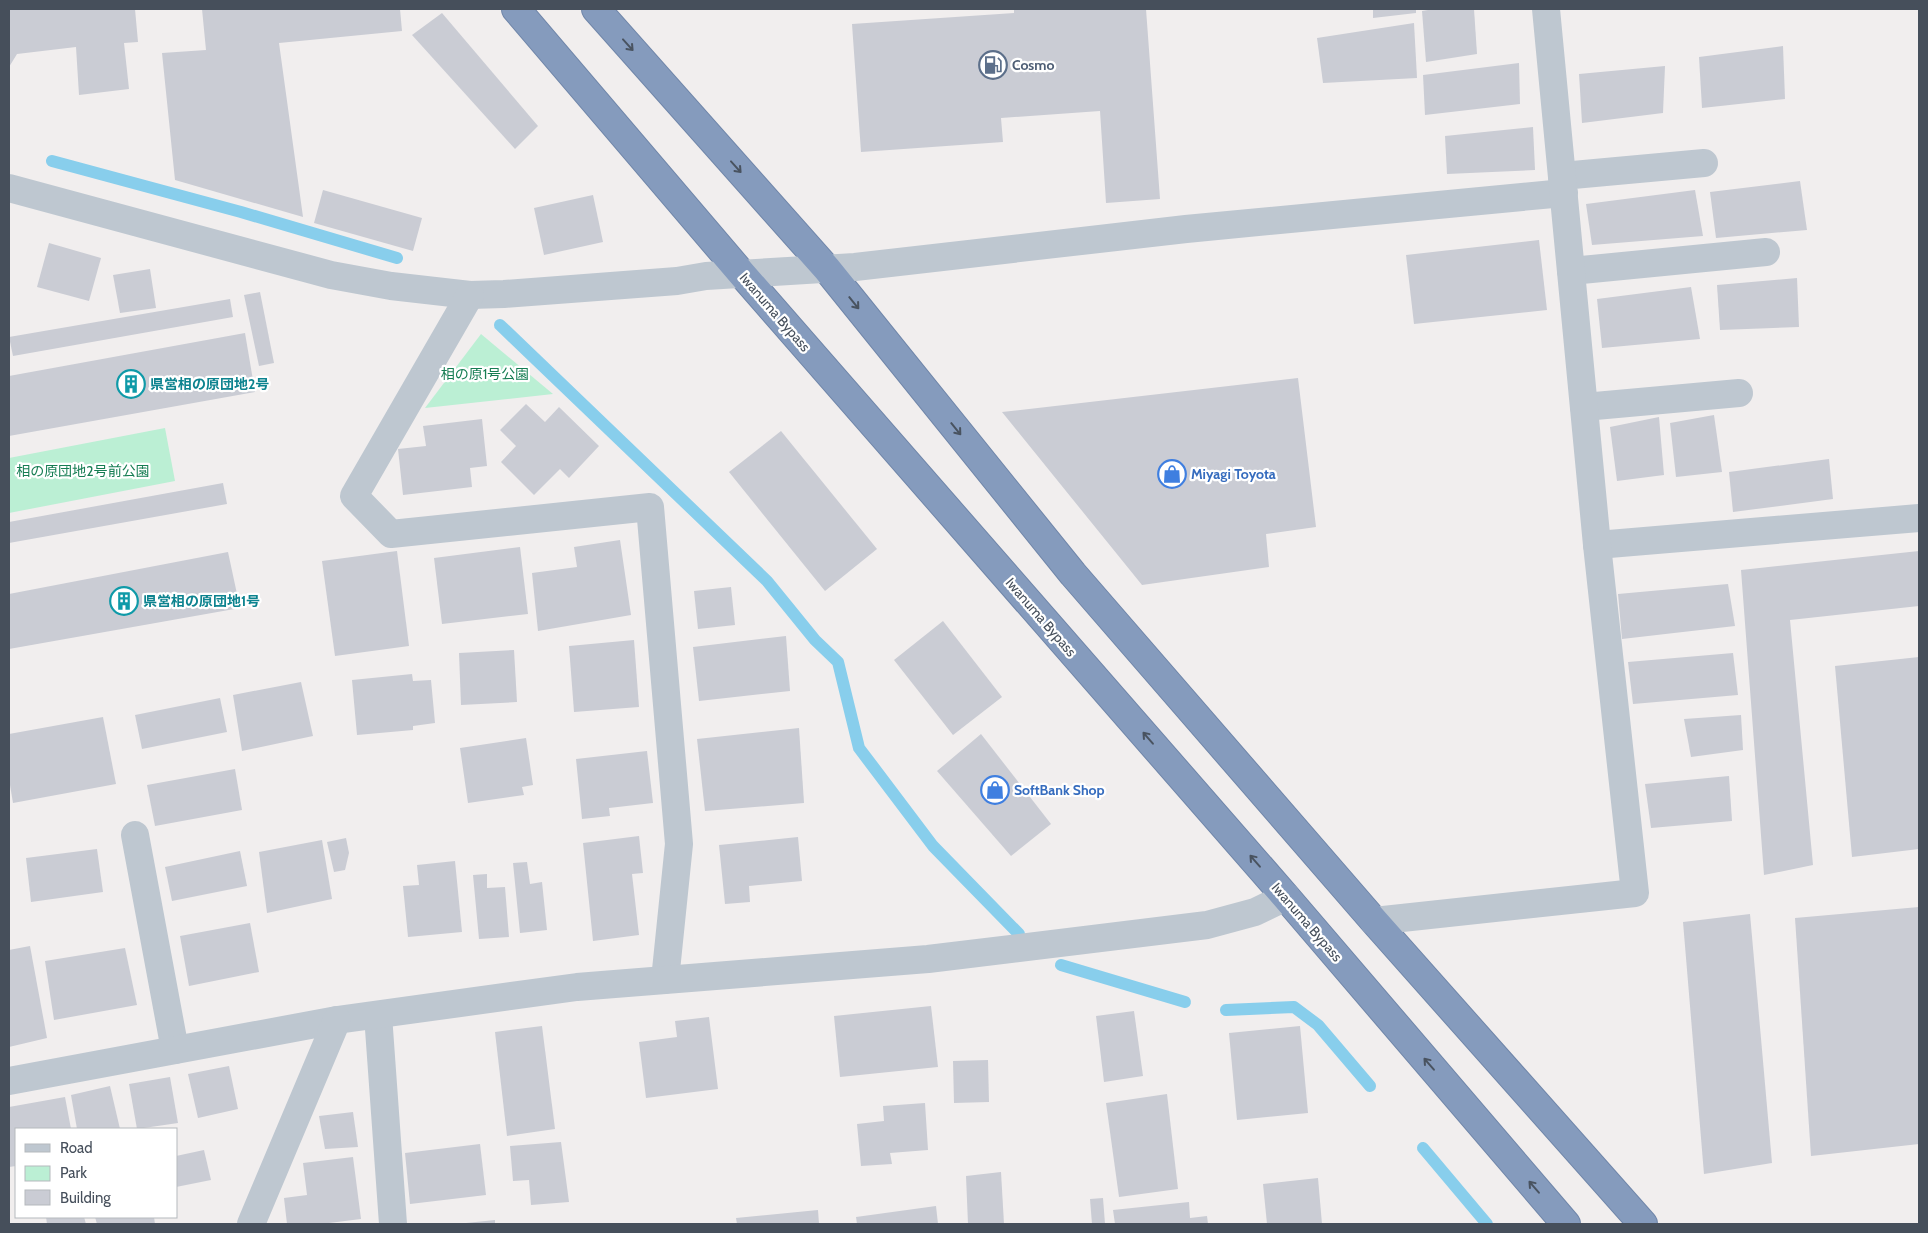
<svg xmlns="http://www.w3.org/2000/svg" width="1928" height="1233" font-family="Cabin,'Noto Sans JP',sans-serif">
	<rect width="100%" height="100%" fill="#f1eeee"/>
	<g fill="#bbefd4">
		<path d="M 481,334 L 553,394 L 425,408 Z"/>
		<path d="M 165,428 L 175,481 L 9,513 L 9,458 Z"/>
	</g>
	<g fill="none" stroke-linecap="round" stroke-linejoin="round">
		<g stroke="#88ceec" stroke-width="12">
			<path d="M 52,161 L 241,212 L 397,258"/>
			<path d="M 500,325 L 767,581 L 815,640 L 838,662 L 859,748 L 933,846 L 1019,934"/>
			<path d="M 1061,965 L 1185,1002"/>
			<path d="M 1226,1010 L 1294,1007 L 1318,1025 L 1370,1086"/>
			<path d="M 1423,1148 L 1487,1224"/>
		</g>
	</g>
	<g fill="#caccd4">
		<path d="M 9,9 L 135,9 L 138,42 L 124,43 L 129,89 L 79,95 L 76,47 L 17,54 L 9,67 Z"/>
		<path d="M 202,9 L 400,9 L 402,31 L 279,43 L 303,217 L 175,180 L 162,53 L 206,50 Z"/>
		<path d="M 1014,9 L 1146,9 L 1160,199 L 1106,203 L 1100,111 L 1001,118 L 1003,142 L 861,152 L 852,24 L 1014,13 Z"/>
		<path d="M 1373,9 L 1416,9 L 1416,13 L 1373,18 Z"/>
		<path d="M 1434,9 L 1474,9 L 1477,54 L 1426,62 L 1422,11 Z"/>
		<path d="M 442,13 L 538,126 L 515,149 L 412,35 Z"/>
		<path d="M 1414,23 L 1417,78 L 1323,83 L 1317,38 Z"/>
		<path d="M 1783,46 L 1785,99 L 1702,108 L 1699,57 Z"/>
		<path d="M 1519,63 L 1520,104 L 1425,115 L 1423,75 Z"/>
		<path d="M 1665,66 L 1663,113 L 1582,123 L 1579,74 Z"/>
		<path d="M 1533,127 L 1535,170 L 1447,174 L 1445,136 Z"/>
		<path d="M 1800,181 L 1807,230 L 1716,238 L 1710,192 Z"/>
		<path d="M 323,190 L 422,218 L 413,251 L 314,223 Z"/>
		<path d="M 1695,190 L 1703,236 L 1592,245 L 1586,204 Z"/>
		<path d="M 593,195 L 603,242 L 544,255 L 534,208 Z"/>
		<path d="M 1539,240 L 1547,310 L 1414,324 L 1406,255 Z"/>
		<path d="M 49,243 L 101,258 L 89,301 L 37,287 Z"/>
		<path d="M 150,269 L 156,308 L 120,313 L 113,275 Z"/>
		<path d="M 1797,278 L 1799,327 L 1720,330 L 1717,285 Z"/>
		<path d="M 1691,287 L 1700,339 L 1602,348 L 1597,299 Z"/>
		<path d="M 260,292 L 274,363 L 259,366 L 244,295 Z"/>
		<path d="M 230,299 L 233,317 L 13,356 L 9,337 Z"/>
		<path d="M 245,333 L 255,392 L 9,436 L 9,376 Z"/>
		<path d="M 1298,378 L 1316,527 L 1266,534 L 1269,567 L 1142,585 L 1002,412 Z"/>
		<path d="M 526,404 L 545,422 L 559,407 L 599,446 L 569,478 L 560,469 L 534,495 L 501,462 L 516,446 L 500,430 Z"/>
		<path d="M 1714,415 L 1722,472 L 1676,477 L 1670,423 Z"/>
		<path d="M 1659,417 L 1664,475 L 1617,481 L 1610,427 Z"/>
		<path d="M 482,419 L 487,466 L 470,468 L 472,487 L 403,495 L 398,449 L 426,446 L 423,426 Z"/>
		<path d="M 781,431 L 877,549 L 825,591 L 729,472 Z"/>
		<path d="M 1829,459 L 1833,499 L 1733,512 L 1729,472 Z"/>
		<path d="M 223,483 L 227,504 L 9,543 L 9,522 Z"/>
		<path d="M 620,540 L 631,615 L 538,631 L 532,573 L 577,567 L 574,547 Z"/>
		<path d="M 520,547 L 528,614 L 442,624 L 434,558 Z"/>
		<path d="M 397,551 L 409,646 L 335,656 L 322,561 Z"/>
		<path d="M 1919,551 L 1919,606 L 1790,620 L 1813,865 L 1764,875 L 1741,570 Z"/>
		<path d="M 228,552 L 240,608 L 9,649 L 9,594 Z"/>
		<path d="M 1728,584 L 1735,626 L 1622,639 L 1618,594 Z"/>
		<path d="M 731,587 L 735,625 L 698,629 L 694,591 Z"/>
		<path d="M 943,621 L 1002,697 L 953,735 L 894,660 Z"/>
		<path d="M 786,636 L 790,691 L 699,701 L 693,647 Z"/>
		<path d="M 634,640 L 639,707 L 574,712 L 569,646 Z"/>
		<path d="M 514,650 L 517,702 L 461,705 L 459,653 Z"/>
		<path d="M 1733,653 L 1738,695 L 1633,704 L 1628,662 Z"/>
		<path d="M 1919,657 L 1919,849 L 1852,857 L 1835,666 Z"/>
		<path d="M 412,674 L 413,681 L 431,680 L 435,723 L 413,726 L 413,730 L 357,735 L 352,680 Z"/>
		<path d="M 301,682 L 313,736 L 242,751 L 233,695 Z"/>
		<path d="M 220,698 L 227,732 L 142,749 L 135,715 Z"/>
		<path d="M 1741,715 L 1743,750 L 1691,757 L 1684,719 Z"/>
		<path d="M 103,717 L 116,784 L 13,803 L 9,779 L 9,734 Z"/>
		<path d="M 799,728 L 804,803 L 705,811 L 697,739 Z"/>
		<path d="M 981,734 L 1051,824 L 1011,856 L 937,771 Z"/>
		<path d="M 526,738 L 533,785 L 522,787 L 524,795 L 468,803 L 460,748 Z"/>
		<path d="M 647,751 L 653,803 L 609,808 L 610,816 L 582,819 L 576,759 Z"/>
		<path d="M 235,769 L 242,810 L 155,826 L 147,785 Z"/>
		<path d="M 1729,776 L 1732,821 L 1651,828 L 1645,784 Z"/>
		<path d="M 639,836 L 643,873 L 632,874 L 639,935 L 593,941 L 583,843 Z"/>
		<path d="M 798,837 L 802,881 L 749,886 L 750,902 L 725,904 L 719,845 Z"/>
		<path d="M 346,838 L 349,853 L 345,870 L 334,872 L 327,842 Z"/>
		<path d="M 322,840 L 332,899 L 267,913 L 259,852 Z"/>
		<path d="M 97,849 L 103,892 L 31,902 L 26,858 Z"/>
		<path d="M 240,851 L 247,886 L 172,901 L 165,867 Z"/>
		<path d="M 455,861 L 462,932 L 408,937 L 403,886 L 419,885 L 417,865 Z"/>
		<path d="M 527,862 L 530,884 L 542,882 L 547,930 L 520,933 L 513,863 Z"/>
		<path d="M 487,874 L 487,888 L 505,887 L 509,937 L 479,939 L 473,875 Z"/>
		<path d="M 1919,907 L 1919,1144 L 1811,1156 L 1795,918 Z"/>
		<path d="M 1750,914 L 1772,1163 L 1704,1174 L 1683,922 Z"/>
		<path d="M 250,923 L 259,972 L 189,986 L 180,936 Z"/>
		<path d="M 30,946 L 47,1038 L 9,1047 L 9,950 Z"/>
		<path d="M 125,948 L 137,1005 L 54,1020 L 45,961 Z"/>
		<path d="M 931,1006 L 938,1067 L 840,1077 L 834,1016 Z"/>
		<path d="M 1134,1011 L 1143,1076 L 1104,1082 L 1096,1016 Z"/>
		<path d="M 709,1017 L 718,1089 L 646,1098 L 639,1042 L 677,1037 L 675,1021 Z"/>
		<path d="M 542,1026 L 555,1129 L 507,1136 L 495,1032 Z"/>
		<path d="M 1300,1026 L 1308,1113 L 1237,1120 L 1229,1033 Z"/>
		<path d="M 988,1060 L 989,1102 L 954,1103 L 953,1061 Z"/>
		<path d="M 229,1066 L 238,1109 L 198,1118 L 188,1074 Z"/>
		<path d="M 170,1077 L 178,1123 L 137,1129 L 129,1084 Z"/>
		<path d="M 110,1086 L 120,1129 L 77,1129 L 71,1095 Z"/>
		<path d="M 1167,1094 L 1178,1189 L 1119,1197 L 1106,1103 Z"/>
		<path d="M 65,1097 L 71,1129 L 16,1129 L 16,1166 L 9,1167 L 9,1107 Z"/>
		<path d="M 925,1103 L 928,1150 L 890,1153 L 892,1164 L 861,1166 L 857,1124 L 884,1121 L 883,1106 Z"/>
		<path d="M 353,1112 L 358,1147 L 325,1149 L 319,1116 Z"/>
		<path d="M 561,1142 L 569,1202 L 531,1205 L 529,1180 L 513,1181 L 510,1146 Z"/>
		<path d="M 480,1144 L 486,1195 L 410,1204 L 405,1153 Z"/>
		<path d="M 204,1150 L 211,1180 L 176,1187 L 176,1156 Z"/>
		<path d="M 353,1157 L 361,1219 L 321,1224 L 287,1224 L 284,1198 L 307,1195 L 303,1163 Z"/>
		<path d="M 1001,1172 L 1004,1224 L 968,1224 L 966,1176 Z"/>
		<path d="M 1318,1178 L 1322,1224 L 1267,1224 L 1263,1184 Z"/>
		<path d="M 1103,1198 L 1105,1224 L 1092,1224 L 1090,1199 Z"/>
		<path d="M 1189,1202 L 1190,1218 L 1207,1216 L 1208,1224 L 1115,1224 L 1113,1210 Z"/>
		<path d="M 936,1206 L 938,1224 L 857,1224 L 856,1217 Z"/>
		<path d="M 818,1210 L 819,1224 L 737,1224 L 736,1218 Z"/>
		<path d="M 46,1217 L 84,1217 L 86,1224 L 47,1224 Z"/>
		<path d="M 95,1217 L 154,1217 L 155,1224 L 97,1224 Z"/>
		<path d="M 495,1220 L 495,1224 L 466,1224 L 466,1223 Z"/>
	</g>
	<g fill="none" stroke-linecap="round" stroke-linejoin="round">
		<defs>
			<g id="highway">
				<path d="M 516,9 L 742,274 L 1286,897 L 1566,1224"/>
				<path d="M 596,9 L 827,269 L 1073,574 L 1374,921 L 1643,1224"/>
			</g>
		</defs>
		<use href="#highway" stroke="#7086a9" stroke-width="30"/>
		<g stroke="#bec7d0" stroke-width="28">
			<path d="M 1562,176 L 1704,163"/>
			<path d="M 9,188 L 331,275 L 391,286 L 470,295 L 504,294 L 677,281 L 706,276 L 855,267 L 1186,229 L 1564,193"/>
			<path d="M 1571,271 L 1766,252"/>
			<path d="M 470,295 L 354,496 L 391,534 L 650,507 L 679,844 L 665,980"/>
			<path d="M 1584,407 L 1739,393"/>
			<path d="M 1597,545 L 1919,518"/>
			<path d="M 135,835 L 175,1050"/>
			<path d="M 1374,921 L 1635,893 L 1597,545 L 1546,9"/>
			<path d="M 378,1015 L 393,1224"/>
			<path d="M 9,1081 L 337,1020 L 577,987 L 928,959 L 1207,925 L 1255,912 L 1286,897"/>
			<path d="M 251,1224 L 337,1020"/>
		</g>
		<use href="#highway" stroke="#859bbd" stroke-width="28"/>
	</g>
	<defs><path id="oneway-shaft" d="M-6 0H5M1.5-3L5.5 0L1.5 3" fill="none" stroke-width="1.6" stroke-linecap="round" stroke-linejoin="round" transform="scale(1.25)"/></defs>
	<g stroke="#495360">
		<use href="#oneway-shaft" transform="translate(628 45) rotate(48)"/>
		<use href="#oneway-shaft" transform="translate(736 167) rotate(48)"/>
		<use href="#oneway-shaft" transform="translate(854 303) rotate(51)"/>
		<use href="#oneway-shaft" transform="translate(956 429) rotate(51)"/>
		<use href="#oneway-shaft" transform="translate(1148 738) rotate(-131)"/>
		<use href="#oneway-shaft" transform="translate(1255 861) rotate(-131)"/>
		<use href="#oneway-shaft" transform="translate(1429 1064) rotate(-131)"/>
		<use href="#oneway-shaft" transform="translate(1534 1187) rotate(-131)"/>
	</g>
	<defs>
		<symbol id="fuel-ring" viewBox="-11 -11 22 22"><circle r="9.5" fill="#fff" stroke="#5c6f8a" stroke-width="1.5"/><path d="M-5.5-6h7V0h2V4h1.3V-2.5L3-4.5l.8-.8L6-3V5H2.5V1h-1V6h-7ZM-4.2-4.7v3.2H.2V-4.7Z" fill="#5c6f8a"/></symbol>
		<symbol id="building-ring" viewBox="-11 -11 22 22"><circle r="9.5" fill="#fff" stroke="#0f9aa8" stroke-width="1.5"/><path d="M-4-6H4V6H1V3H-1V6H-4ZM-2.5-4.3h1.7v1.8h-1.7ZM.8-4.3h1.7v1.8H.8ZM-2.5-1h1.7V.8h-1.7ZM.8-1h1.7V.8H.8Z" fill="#0f9aa8"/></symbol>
		<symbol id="shop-ring" viewBox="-11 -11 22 22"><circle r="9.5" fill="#fff" stroke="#3f7fe0" stroke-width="1.5"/><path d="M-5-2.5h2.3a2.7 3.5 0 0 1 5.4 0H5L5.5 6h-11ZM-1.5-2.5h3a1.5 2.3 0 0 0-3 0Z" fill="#3f7fe0"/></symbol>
	</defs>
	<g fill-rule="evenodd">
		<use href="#fuel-ring" x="977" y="49" width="32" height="32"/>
		<use href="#building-ring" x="115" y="368" width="32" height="32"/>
		<use href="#shop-ring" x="1156" y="458" width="32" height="32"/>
		<use href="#building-ring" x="108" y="585" width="32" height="32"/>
		<use href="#shop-ring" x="979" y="774" width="32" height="32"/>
	</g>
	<g text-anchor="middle" stroke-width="4.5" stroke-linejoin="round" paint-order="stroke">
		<g font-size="14" font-weight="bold" fill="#4e5e75" stroke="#fff" text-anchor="start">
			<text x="1012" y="70">Cosmo</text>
		</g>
		<g font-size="14" fill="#464f5b" stroke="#fff">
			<text transform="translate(775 312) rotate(49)" y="5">Iwanuma Bypass</text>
			<text transform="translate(1041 617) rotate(49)" y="5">Iwanuma Bypass</text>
			<text transform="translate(1307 922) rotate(49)" y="5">Iwanuma Bypass</text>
		</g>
		<g font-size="14" fill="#167d53" stroke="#fff">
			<text x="485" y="379">相の原1号公園</text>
			<text x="83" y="476">相の原団地2号前公園</text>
		</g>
		<g font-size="14" font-weight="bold" fill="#0d838f" stroke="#fff" text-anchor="start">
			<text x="150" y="389">県営相の原団地2号</text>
			<text x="143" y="606">県営相の原団地1号</text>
		</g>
		<g font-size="14" font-weight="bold" fill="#366cbe" stroke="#fff" text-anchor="start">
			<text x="1191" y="479">Miyagi Toyota</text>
			<text x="1014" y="795">SoftBank Shop</text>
		</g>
	</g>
	<rect width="1928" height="1233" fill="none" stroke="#464f5b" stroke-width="20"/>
	<rect x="15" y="1128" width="162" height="90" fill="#ffffff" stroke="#b5b9bd"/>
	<rect x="25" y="1144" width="25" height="8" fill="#bec7d0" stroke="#b5b9bd"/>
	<text x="60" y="1153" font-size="15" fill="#464f5b">Road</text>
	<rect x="25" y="1166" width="25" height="15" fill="#bbefd4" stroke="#b5b9bd"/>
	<text x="60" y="1178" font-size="15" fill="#464f5b">Park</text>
	<rect x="25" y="1190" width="25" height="15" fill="#caccd4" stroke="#b5b9bd"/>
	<text x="60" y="1203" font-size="15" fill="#464f5b">Building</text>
</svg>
